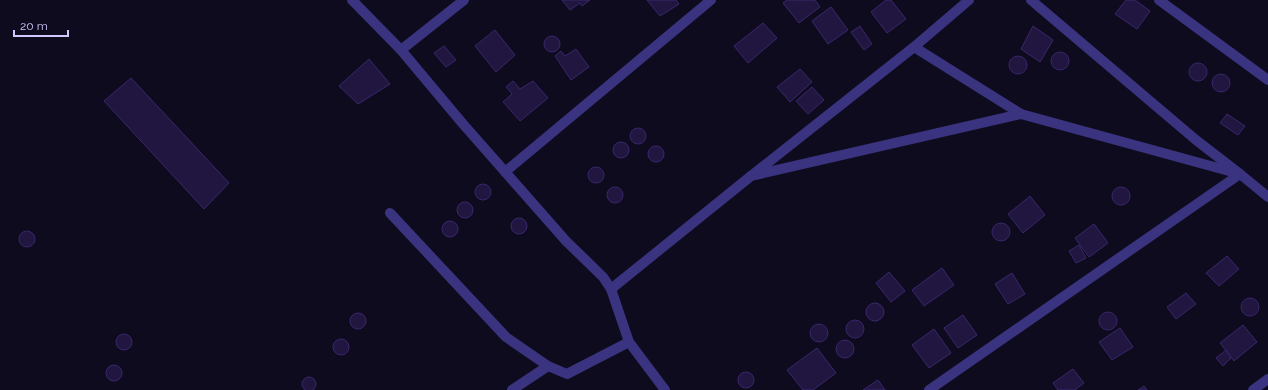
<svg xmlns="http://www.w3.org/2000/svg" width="1268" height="390" font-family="Raleway,sans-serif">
	<rect width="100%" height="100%" fill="#0f0b1e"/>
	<g fill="#211640" stroke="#39276d">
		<path d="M 562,0 L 590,0 L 582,6 L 580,3 L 570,10 Z"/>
		<path d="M 647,0 L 676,0 L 679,4 L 660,16 Z"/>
		<path d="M 787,0 L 815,0 L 820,7 L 799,23 L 783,3 Z"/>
		<path d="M 886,0 L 891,0 L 906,19 L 887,33 L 871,12 Z"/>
		<path d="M 1126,0 L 1135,0 L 1150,11 L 1137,29 L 1115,14 Z"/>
		<path d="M 831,7 L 848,30 L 828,44 L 812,21 Z"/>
		<path d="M 763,23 L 777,38 L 748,63 L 734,46 Z"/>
		<path d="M 860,26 L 872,44 L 864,50 L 851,32 Z"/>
		<path d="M 1033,26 L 1053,40 L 1040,62 L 1021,49 Z"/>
		<path d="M 495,30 L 515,55 L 496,72 L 475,46 Z"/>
		<circle cx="552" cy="44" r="8"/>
		<path d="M 444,46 L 456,60 L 446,67 L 434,53 Z"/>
		<path d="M 576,49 L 589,67 L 571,80 L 555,56 L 561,51 L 565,56 Z"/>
		<circle cx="1060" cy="61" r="9"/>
		<circle cx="1018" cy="65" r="9"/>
		<path d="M 369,59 L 390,84 L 358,104 L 339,86 Z"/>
		<circle cx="1198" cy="72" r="9"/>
		<path d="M 800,69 L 812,82 L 790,102 L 777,87 Z"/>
		<circle cx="1221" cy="83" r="9"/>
		<path d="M 131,78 L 229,183 L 204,209 L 104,101 Z"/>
		<path d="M 513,81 L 520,89 L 533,81 L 548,98 L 520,121 L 503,102 L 512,94 L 506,87 Z"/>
		<path d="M 812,87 L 824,100 L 808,114 L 796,101 Z"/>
		<path d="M 1227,114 L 1245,126 L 1238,135 L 1220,123 Z"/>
		<circle cx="638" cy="136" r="8"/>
		<circle cx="621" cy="150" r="8"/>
		<circle cx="656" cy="154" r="8"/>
		<circle cx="596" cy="175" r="8"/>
		<circle cx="483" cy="192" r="8"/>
		<circle cx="615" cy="195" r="8"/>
		<circle cx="1121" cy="196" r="9"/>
		<path d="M 1030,196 L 1045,215 L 1023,233 L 1008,214 Z"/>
		<circle cx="465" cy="210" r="8"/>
		<circle cx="519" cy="226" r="8"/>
		<circle cx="450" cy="229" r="8"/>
		<circle cx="1001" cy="232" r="9"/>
		<path d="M 1094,224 L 1108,243 L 1089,257 L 1075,238 Z"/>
		<circle cx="27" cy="239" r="8"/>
		<path d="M 1079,245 L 1086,258 L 1076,263 L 1069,251 Z"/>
		<path d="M 1227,256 L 1239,269 L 1219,286 L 1206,273 Z"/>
		<path d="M 942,268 L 954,285 L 924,306 L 912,290 Z"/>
		<path d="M 889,272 L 905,291 L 891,302 L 876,283 Z"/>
		<path d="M 1012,273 L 1025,294 L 1008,304 L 995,284 Z"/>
		<path d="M 1186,293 L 1196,304 L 1176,319 L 1167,307 Z"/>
		<circle cx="1250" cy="307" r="9"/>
		<circle cx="875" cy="312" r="9"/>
		<circle cx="1108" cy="321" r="9"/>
		<circle cx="358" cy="321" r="8"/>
		<path d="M 963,315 L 977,335 L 958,348 L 944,328 Z"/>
		<circle cx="855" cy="329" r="9"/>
		<circle cx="819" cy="333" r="9"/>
		<path d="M 1243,325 L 1257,342 L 1234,361 L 1220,343 Z"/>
		<path d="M 1120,328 L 1133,347 L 1112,360 L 1099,342 Z"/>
		<path d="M 934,329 L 951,353 L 929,368 L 912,345 Z"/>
		<circle cx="124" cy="342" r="8"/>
		<circle cx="341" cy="347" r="8"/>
		<circle cx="845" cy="349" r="9"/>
		<path d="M 817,348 L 836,373 L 813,390 L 803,390 L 787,370 Z"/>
		<path d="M 1226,350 L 1231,358 L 1223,366 L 1216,358 Z"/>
		<circle cx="114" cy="373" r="8"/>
		<path d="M 1073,369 L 1084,383 L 1075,390 L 1058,390 L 1053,383 Z"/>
		<circle cx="746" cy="380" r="8"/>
		<circle cx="309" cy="384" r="7"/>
		<path d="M 878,380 L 885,390 L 863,390 Z"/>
		<path d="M 1144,386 L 1147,390 L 1138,390 Z"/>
	</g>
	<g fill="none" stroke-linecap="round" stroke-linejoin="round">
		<g stroke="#3a337f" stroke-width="10">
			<path d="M 352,0 L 401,50 L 463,124 L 566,241 L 603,277 L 611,289 L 629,342 L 665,390"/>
			<path d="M 1031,0 L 1196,140 L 1240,174 L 1268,197"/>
			<path d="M 1159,0 L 1268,80"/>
			<path d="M 914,47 L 1021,114"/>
			<path d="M 401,50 L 464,0"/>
			<path d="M 505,172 L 711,0"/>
			<path d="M 751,176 L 1021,114 L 1240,174"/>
			<path d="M 390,213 L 506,337 L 548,366 L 567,374 L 629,342"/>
			<path d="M 611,289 L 751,176 L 914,47 L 969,0"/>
			<path d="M 512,390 L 548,366"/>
			<path d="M 929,390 L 1240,174"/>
			<path d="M 1253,390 L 1268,379"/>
		</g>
	</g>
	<path d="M14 30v6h54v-6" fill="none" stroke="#d1c7ff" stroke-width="2"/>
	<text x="20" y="30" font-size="12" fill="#d1c7ff" stroke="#0f0b1e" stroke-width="3" paint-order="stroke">20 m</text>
</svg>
